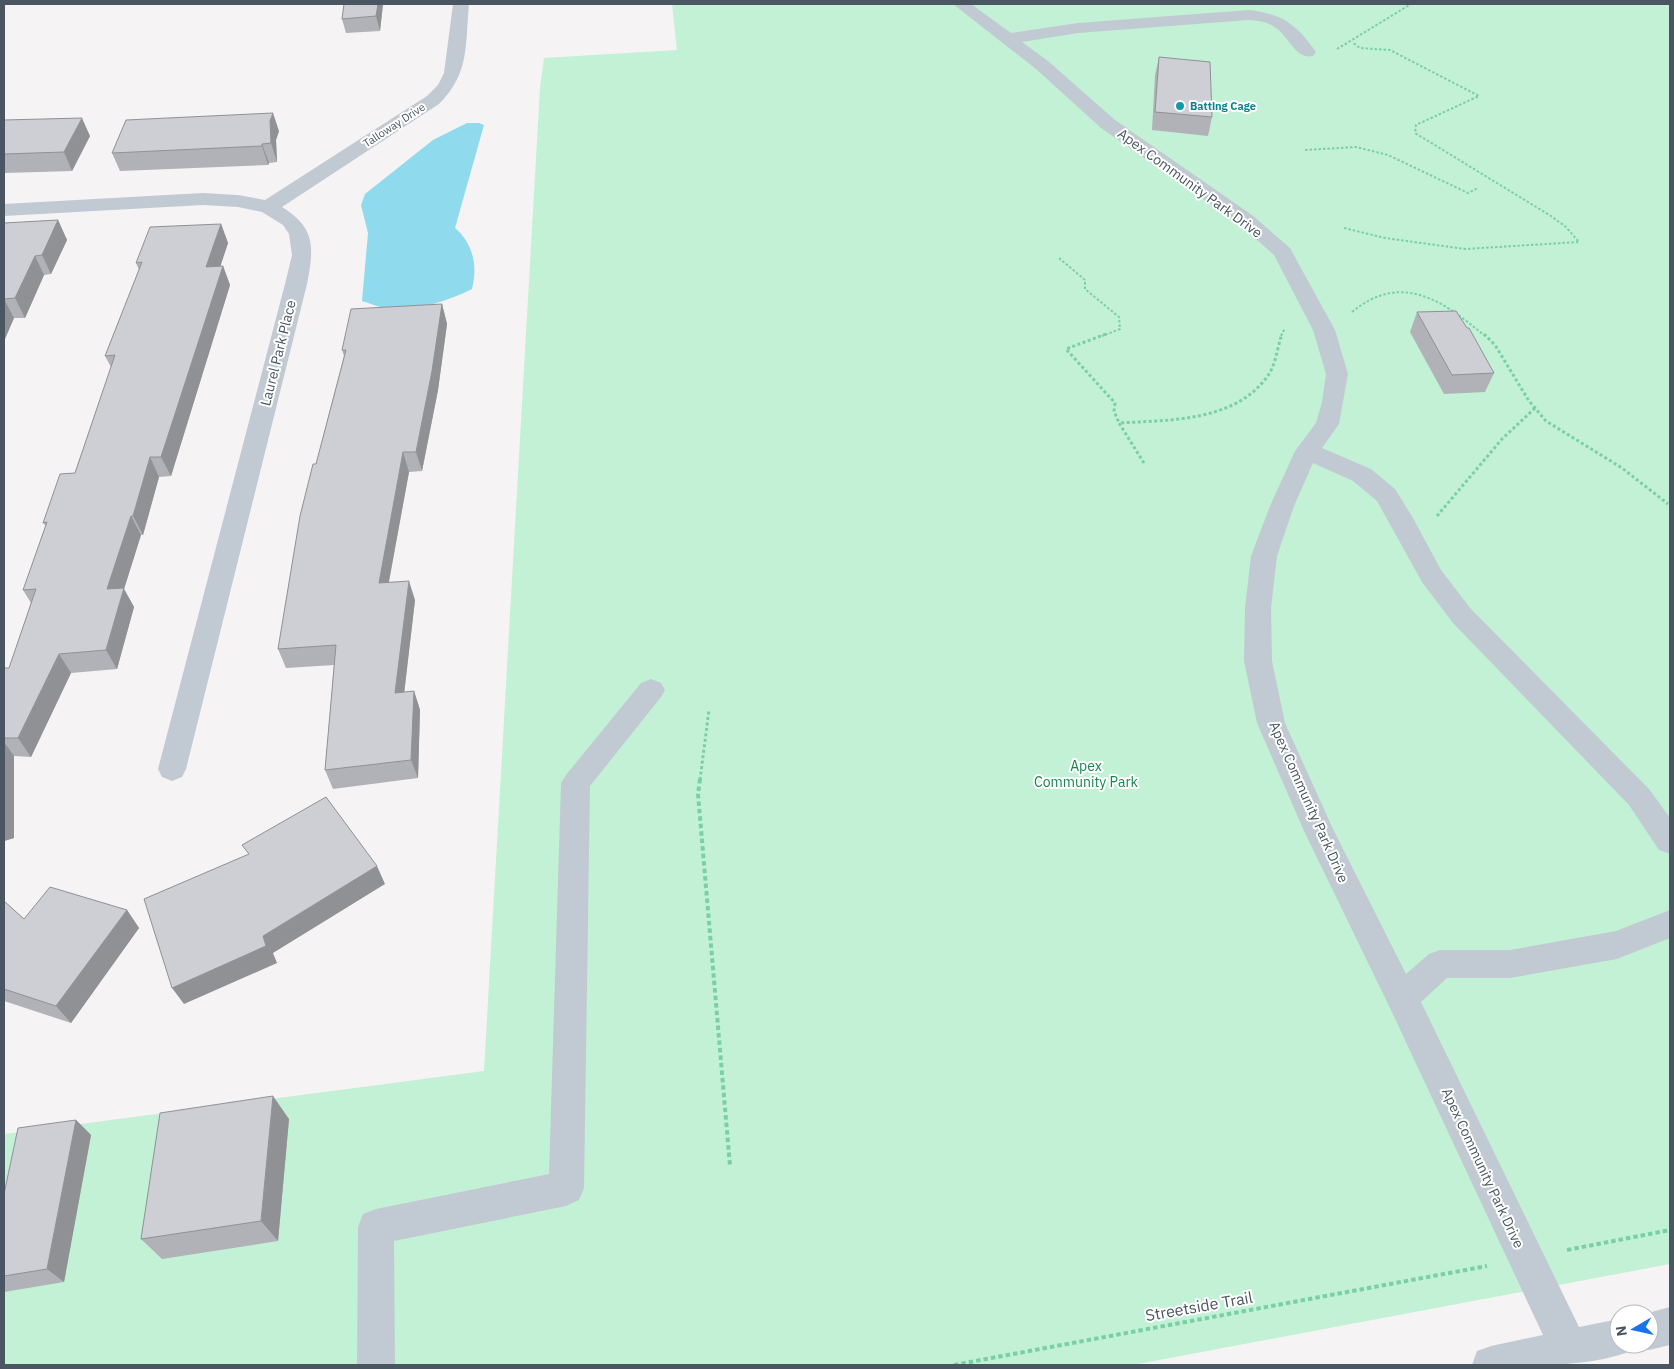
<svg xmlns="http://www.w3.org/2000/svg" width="1674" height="1369" font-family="'IBM Plex Sans',sans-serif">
	<rect width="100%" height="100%" fill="#f5f3f3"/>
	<path fill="#c3f1d5" d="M 672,4 L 1670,4 L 1670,1264 L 1133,1365 L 4,1365 L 4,1134 L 484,1071 L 540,88 L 544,58 L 677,50 Z"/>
	<path fill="#90daee" d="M 467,123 L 479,123 L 484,125 L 455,228 C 473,243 478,266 472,289 C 446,302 418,310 389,309 C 380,308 370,303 362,301 L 368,233 L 361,205 L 365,194 L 433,140 Z"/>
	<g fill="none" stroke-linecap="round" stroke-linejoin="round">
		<g stroke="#7ad0a6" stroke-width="2" stroke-dasharray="2.5 2" stroke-linecap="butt">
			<path d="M 1337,49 L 1411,4"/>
			<path d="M 1305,150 L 1356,147 L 1388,155 L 1468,193 L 1478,188"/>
			<path d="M 1344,228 L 1385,238 L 1465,249 L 1579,242 L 1566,227 L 1551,216 L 1415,133 L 1416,125 L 1479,96 L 1390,50 L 1360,48 L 1352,42"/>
			<path d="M 1059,258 L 1085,280 L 1085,289 L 1119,317 L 1120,329 L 1102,336"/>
			<path d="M 1352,312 C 1402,271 1443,301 1485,336"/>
			<path d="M 1281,336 L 1285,328"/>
		</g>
		<g stroke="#7ad0a6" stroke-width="3" stroke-dasharray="3 2.5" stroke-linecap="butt">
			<path d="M 1106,334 L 1066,349 L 1115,403 L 1114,411 L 1119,423"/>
			<path d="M 1484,334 L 1495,345 L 1529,401 L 1546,421 L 1622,468 L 1668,504"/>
			<path d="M 1144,463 L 1119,423 C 1169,420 1234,422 1267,377 C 1276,365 1277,348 1282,334"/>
			<path d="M 1437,516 L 1502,439 L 1535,408"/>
			<path d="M 700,780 L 709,710"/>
		</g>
		<g stroke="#7ad0a6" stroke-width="4" stroke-dasharray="4.5 3" stroke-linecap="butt">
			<path d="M 700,779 L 698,794 L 730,1166"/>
			<path d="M 1567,1250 L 1670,1230"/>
			<path d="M 954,1365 L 1487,1266"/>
		</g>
		<g fill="#c1cad2" fill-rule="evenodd">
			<path d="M 453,4 L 469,4 C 465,45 470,73 439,104 L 282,207 C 316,228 314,248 307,284 L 186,769 L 182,777 L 172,781 L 162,777 L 158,769 L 285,284 L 292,255 L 289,234 L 283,225 L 262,212 L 238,207 L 203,205 L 4,216 L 4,204 L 203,193 L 238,195 L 265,200 L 427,96 L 438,85 L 444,73 Z"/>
			<path d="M 953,4 L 971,4 L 1011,33 L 1078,23 L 1249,10 C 1283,14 1296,24 1316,52 L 1313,56 C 1296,60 1289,37 1276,28 C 1268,22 1259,21 1249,20 L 1078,33 L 1022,42 L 1048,61 L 1115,120 L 1252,215 L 1290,248 L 1335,330 L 1348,374 L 1339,424 L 1322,448 L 1371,469 L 1395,489 L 1413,518 L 1441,570 L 1471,609 L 1649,789 L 1670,818 L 1670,854 L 1659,850 L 1629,805 L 1453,623 L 1422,582 L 1377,501 L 1353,481 L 1313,463 L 1294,506 L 1277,556 L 1271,608 L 1272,661 L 1285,723 L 1333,829 L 1406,974 L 1429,954 L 1440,950 L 1510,950 L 1616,931 L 1670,910 L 1670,938 L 1617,959 L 1510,978 L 1447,978 L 1421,1002 L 1579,1327 L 1619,1319 L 1619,1344 L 1649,1344 L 1649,1314 L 1644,1314 L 1670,1307 L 1670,1345 L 1649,1350 L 1635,1344 L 1632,1351 C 1582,1369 1525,1365 1472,1365 L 1477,1351 L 1491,1346 L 1543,1335 L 1390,1008 L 1304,831 L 1257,723 L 1244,661 L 1245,608 L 1251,556 L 1270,506 L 1295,451 L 1316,423 L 1322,402 L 1326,374 L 1313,330 L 1274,255 L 1238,223 L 1101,128 L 1036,69 Z"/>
			<path d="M 651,679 L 661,683 L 665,690 L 661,697 L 590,786 L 584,1188 L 579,1200 L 566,1206 L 394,1241 L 395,1365 L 357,1365 L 358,1227 L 363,1214 L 376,1209 L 549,1174 L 561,783 L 566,775 L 641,683 Z"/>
		</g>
	</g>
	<g fill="#b0b2b7">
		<path d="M 344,4 L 383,4 L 380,31 L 346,33 L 342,19 Z"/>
		<path d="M 1159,57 L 1212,117 L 1208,136 L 1152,130 L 1155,75 Z"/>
		<path d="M 4,120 L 90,136 L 72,171 L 4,173 Z"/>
		<path d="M 279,131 L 276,140 L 277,162 L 269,163 L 268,165 L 120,171 L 112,153 Z"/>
		<path d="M 58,220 L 67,240 L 51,274 L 44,275 L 25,318 L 14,318 L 4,341 L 4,223 Z"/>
		<path d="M 221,224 L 228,243 L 220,266 L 223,266 L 230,285 L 171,476 L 159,477 L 143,535 L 141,535 L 124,589 L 134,607 L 117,669 L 71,673 L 31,757 L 14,756 L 14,838 L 4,841 L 4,668 L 9,668 L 31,603 L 23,590 L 46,526 L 43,523 L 75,473 L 111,367 L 105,356 L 139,270 L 136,263 Z"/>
		<path d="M 442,304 L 447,324 L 438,390 L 422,471 L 409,472 L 389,582 L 415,600 L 404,692 L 414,691 L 420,710 L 418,778 L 333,789 L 325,770 L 334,665 L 286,668 L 278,649 L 316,464 L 344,356 L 342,350 Z"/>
		<path d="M 1417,312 L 1494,373 L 1485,392 L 1444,394 L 1410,332 Z"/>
		<path d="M 4,901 L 24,919 L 127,910 L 139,928 L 71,1023 L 4,1001 Z"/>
		<path d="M 289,1119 L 278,1241 L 162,1259 L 141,1239 Z"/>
		<path d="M 76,1120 L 91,1135 L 64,1282 L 4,1292 L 4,1194 Z"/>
	</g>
	<g fill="#909195">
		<path d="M 378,4 L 383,4 L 380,31 L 376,16 Z"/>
		<path d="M 273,113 L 279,131 L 276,140 L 277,162 L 271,143 L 270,121 Z"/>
		<path d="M 82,118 L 90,136 L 72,171 L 64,152 Z"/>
		<path d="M 262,144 L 269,163 L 268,165 L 262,146 Z"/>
		<path d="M 58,220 L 67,240 L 51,274 L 42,255 Z"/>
		<path d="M 221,224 L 228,243 L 214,286 L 206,267 Z"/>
		<path d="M 35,256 L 44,275 L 25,318 L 15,298 Z"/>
		<path d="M 223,266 L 230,285 L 171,476 L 161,457 Z"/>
		<path d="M 4,299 L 14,318 L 4,341 Z"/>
		<path d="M 442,304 L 447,324 L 438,390 L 422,471 L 416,452 Z"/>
		<path d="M 403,452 L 409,472 L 385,602 L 379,583 Z"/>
		<path d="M 150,457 L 159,477 L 143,535 L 133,516 Z"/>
		<path d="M 131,516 L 141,535 L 124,589 L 134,607 L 117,669 L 106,650 L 107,589 Z"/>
		<path d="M 409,581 L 415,600 L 402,712 L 395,693 Z"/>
		<path d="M 59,654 L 71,673 L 31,757 L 18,738 Z"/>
		<path d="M 414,691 L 420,710 L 418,778 L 411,760 Z"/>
		<path d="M 4,742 L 14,756 L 14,838 L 4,841 Z"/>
		<path d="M 377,866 L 385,884 L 273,953 L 277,963 L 184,1004 L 172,988 L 263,936 Z"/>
		<path d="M 127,910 L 139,928 L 71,1023 L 56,1006 Z"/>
		<path d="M 273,1096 L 289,1119 L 278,1241 L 261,1221 Z"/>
		<path d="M 76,1120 L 91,1135 L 64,1282 L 47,1269 Z"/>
	</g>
	<g fill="#cdcfd5" stroke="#909195">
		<path d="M 344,4 L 378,4 L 376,16 L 342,19 Z"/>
		<path d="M 1159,57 L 1210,62 L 1212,117 L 1155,112 Z"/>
		<path d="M 273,113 L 270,121 L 271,143 L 262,144 L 262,146 L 112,153 L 126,120 Z"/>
		<path d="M 82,118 L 64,152 L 4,154 L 4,120 Z"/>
		<path d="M 58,220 L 42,255 L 35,256 L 15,298 L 4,299 L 4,223 Z"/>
		<path d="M 221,224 L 206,267 L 223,266 L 161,457 L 150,457 L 133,516 L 131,516 L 107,589 L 124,588 L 106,650 L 59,654 L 18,738 L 4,738 L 4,668 L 9,668 L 36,589 L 23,590 L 47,522 L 43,523 L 60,474 L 75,473 L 115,355 L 105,356 L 142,262 L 136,263 L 150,227 Z"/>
		<path d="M 442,304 L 432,371 L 416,452 L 403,452 L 379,583 L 409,581 L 395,693 L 414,691 L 411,760 L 325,770 L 336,645 L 278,649 L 300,516 L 313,464 L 316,464 L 346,350 L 342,350 L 351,309 Z"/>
		<path d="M 1456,311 L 1467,328 L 1469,328 L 1494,373 L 1452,375 L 1417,312 Z"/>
		<path d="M 326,797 L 377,866 L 263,936 L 266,946 L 172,988 L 144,899 L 249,854 L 242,845 Z"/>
		<path d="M 50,887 L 127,910 L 56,1006 L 4,989 L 4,901 L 24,919 Z"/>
		<path d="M 273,1096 L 261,1221 L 141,1239 L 160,1113 Z"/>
		<path d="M 76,1120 L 47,1269 L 4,1276 L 4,1194 L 18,1128 Z"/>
	</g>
	<circle fill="#0f9aa8" stroke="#fff" stroke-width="2" cx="1180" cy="106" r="5"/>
	<g text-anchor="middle" stroke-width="4" stroke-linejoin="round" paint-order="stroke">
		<g font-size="11" font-weight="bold" fill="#0d838f" stroke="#fff" text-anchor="start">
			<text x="1190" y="110">Batting Cage</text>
		</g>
		<g font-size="11" fill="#4a5661" stroke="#fff">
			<text transform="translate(394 125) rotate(-33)" y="4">Talloway Drive</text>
		</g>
		<g font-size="14" fill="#4a5661" stroke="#fff">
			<text transform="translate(1190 183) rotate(36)" y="5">Apex Community Park Drive</text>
			<text transform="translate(278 353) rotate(-76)" y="5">Laurel Park Place</text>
			<text transform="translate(1309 802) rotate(66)" y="5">Apex Community Park Drive</text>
			<text transform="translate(1483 1168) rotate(65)" y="5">Apex Community Park Drive</text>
		</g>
		<g font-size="14" fill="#17864f" stroke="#fff">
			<text x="1086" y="771">Apex<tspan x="1086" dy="16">Community Park</tspan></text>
		</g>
		<g font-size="16" fill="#4a5661" stroke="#fff">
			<text transform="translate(1199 1306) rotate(-10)" y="6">Streetside Trail</text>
		</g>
	</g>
	<rect width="1674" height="1369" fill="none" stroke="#4a5661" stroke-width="10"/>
	<g transform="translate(1634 1329) rotate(261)"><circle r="24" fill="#ffffff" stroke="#b7bbc0"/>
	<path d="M0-4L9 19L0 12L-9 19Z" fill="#1a73e8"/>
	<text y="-8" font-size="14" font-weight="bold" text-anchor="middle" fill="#4a5661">N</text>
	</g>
</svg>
